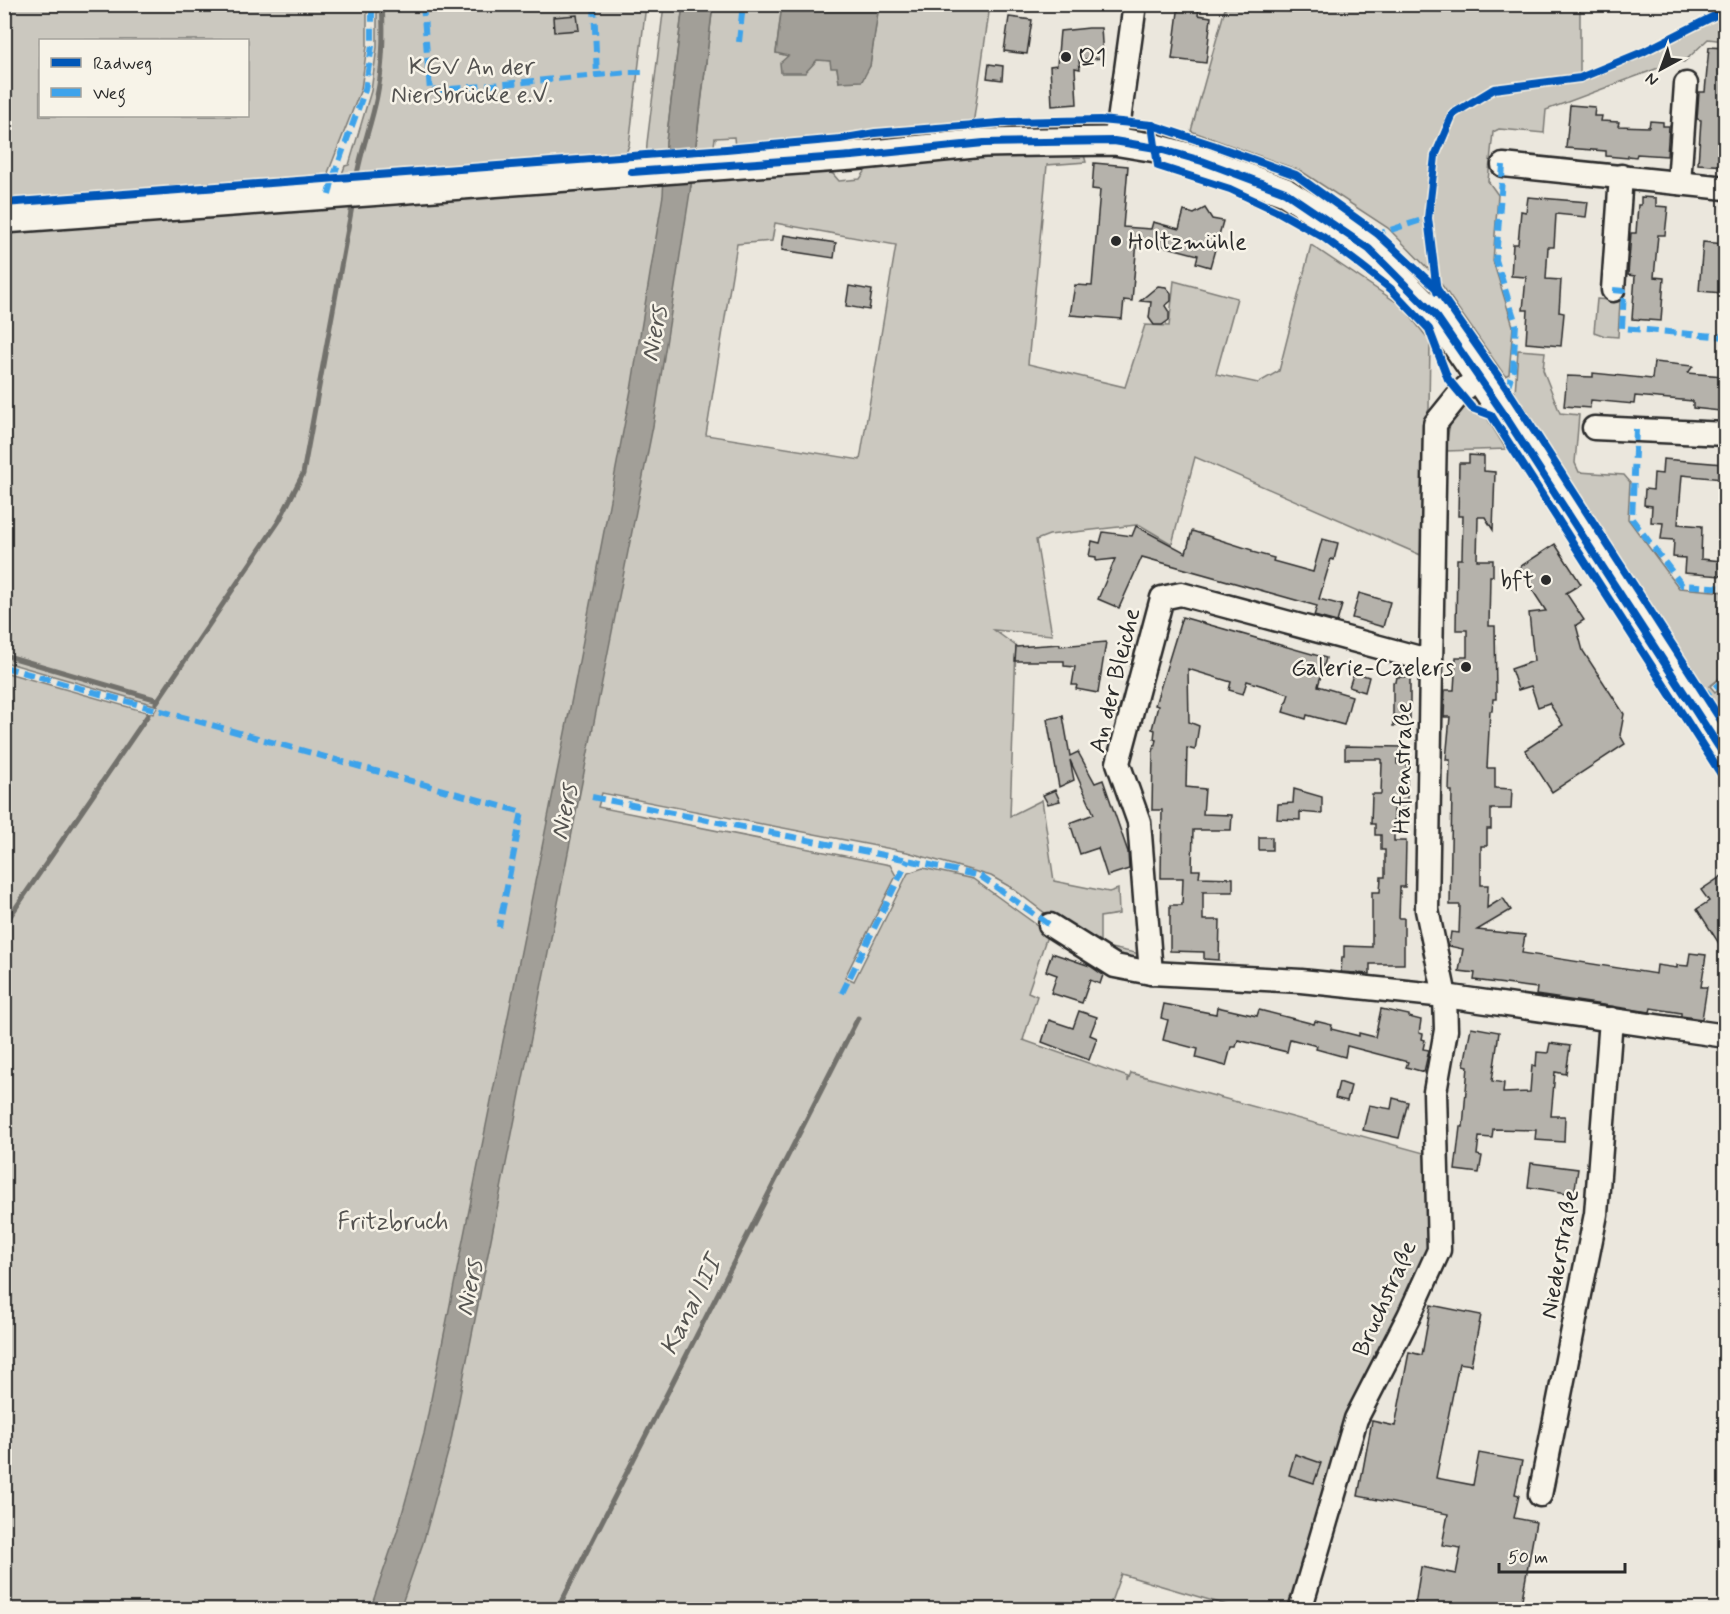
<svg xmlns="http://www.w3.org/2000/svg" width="1730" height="1614" font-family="Mynerve,sans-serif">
	<rect width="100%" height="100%" fill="#ebe7dd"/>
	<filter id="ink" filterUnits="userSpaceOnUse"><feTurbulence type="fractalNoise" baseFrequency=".0167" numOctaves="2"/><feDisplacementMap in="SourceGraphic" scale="12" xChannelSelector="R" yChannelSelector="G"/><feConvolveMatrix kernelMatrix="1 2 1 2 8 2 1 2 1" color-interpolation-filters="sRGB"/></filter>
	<g filter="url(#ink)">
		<g fill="#cbc8bf" stroke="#7b7a75" stroke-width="1.5" fill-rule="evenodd">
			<path d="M 5,5 L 367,5 L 367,46 L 361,89 L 322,188 L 5,208 ZM 40,40 L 248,40 L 248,116 L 40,116 Z"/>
			<path d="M 377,5 L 646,5 L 629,145 L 622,165 L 645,182 L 647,143 L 664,5 L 683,5 L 666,142 L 664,189 L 691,187 L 713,5 L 782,5 L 776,53 L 831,61 L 837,68 L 839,82 L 870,66 L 879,5 L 990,5 L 972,132 L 742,155 L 735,148 L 734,137 L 715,138 L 710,177 L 819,169 L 833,174 L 839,181 L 860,179 L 866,170 L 874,164 L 1035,153 L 1084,155 L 1086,162 L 1047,165 L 1028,364 L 1125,387 L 1145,325 L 1169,326 L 1174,281 L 1237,298 L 1216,374 L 1258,383 L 1279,371 L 1311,245 L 1402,306 L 1430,341 L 1429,409 L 1425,419 L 1423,556 L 1195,457 L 1172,544 L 1140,525 L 1136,525 L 1049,535 L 1036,540 L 1052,635 L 994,630 L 1016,646 L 1010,816 L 1042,800 L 1054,881 L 1109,892 L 1118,889 L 1119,914 L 1100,917 L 1100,946 L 1141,954 L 1138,962 L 1097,953 L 1012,888 L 991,876 L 907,852 L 602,793 L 598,807 L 890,865 L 896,876 L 845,977 L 854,981 L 908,873 L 923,868 L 973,879 L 1048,933 L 1028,992 L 1037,996 L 1023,1040 L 1128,1077 L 1128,1082 L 1131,1073 L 1424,1153 L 1430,1250 L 1292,1609 L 1240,1609 L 1121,1574 L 1108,1610 L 5,1609 L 4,672 L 153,714 L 158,706 L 5,662 L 5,226 L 337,187 L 345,166 L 349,165 L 371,91 L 377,47 ZM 775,223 L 896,245 L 860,460 L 706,435 L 737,244 L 772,241 Z"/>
			<path d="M 1226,5 L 1580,5 L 1580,81 L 1644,55 L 1725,14 L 1725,41 L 1708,39 L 1684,62 L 1677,61 L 1546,110 L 1544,133 L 1499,129 L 1493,132 L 1488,181 L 1498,195 L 1493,261 L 1513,326 L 1509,374 L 1505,376 L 1437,278 L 1388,228 L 1301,171 L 1191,131 Z"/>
			<path d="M 1075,123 L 1075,128 L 1016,129 L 1012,124 Z"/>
			<path d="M 1597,299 L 1620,301 L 1618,337 L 1605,336 L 1594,332 Z"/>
			<path d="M 1518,350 L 1545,352 L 1543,370 L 1560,413 L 1579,415 L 1575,463 L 1579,472 L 1624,475 L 1630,482 L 1628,519 L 1679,588 L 1725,592 L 1721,677 L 1710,686 L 1715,692 L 1725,683 L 1725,723 L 1515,393 Z"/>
			<path d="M 1479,405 L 1506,449 L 1446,451 C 1448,428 1449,406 1479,405 Z"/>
		</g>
		<g fill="#a29f98" stroke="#72716c" stroke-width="1.5">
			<path d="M 683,5 L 713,5 L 690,192 L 653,426 L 450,1445 L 423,1543 L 400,1609 L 370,1610 L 397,1532 L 424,1434 L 573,693 L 631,390 L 663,195 L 666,142 Z"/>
			<path d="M 782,5 L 879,5 L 870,66 L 862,81 L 839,82 L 837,68 L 831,68 L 830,61 L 817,60 L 805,73 L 781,73 L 780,63 L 788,56 L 776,53 Z"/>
		</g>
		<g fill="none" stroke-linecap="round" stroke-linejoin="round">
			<g stroke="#72716c" stroke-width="5">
				<path d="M 355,186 C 359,155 371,127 377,96 C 383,66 384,35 382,4"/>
				<path d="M 4,655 L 158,700"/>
				<path d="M 156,703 L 279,521 L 303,474 L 353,201"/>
				<path d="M 4,925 L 148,715"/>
				<path d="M 557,1610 L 858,1018"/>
			</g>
		</g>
		<g fill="#b5b2ab" stroke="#2b2b2b" stroke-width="1.5">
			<path d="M 1179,4 L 1194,4 L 1194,6 L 1199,7 L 1198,15 L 1211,17 L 1206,63 L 1172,59 Z"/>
			<path d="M 577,15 L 579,30 L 554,32 L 553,17 Z"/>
			<path d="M 1009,17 L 1032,20 L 1027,54 L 1004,51 Z"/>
			<path d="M 1089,28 L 1101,28 L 1103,58 L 1079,60 L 1080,69 L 1075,68 L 1077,104 L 1052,106 L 1050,66 L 1057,65 L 1060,31 Z"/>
			<path d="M 1709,47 L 1725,48 L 1725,166 L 1698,164 L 1701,120 L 1697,119 L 1699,92 L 1705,92 Z"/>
			<path d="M 989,64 L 1003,66 L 1002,80 L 987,78 Z"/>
			<path d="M 1570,105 L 1595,107 L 1594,116 L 1602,116 L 1601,121 L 1619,122 L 1618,126 L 1649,127 L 1650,121 L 1663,122 L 1663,126 L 1669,126 L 1667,156 L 1637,154 L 1636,157 L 1628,156 L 1628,158 L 1606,156 L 1606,151 L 1566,148 Z"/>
			<path d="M 1094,163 L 1128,166 L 1123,227 L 1151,229 L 1153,222 L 1179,229 L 1184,211 L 1194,214 L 1205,208 L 1212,219 L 1223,221 L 1210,267 L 1196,263 L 1198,255 L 1152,243 L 1137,241 L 1132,301 L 1124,300 L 1122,319 L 1070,315 L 1075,285 L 1092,286 L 1100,190 L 1092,189 Z"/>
			<path d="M 1528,197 L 1588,202 L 1586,217 L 1556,214 L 1554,247 L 1548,247 L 1546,279 L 1561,280 L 1559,312 L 1564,313 L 1561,346 L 1526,343 L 1528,310 L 1523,310 L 1526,277 L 1511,276 L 1513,244 L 1518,244 L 1521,211 L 1526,212 Z"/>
			<path d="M 1641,197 L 1656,198 L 1656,206 L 1668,207 L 1665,235 L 1658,235 L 1654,277 L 1664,278 L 1661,321 L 1632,319 L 1635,276 L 1628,275 L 1631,233 L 1636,233 L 1638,205 L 1641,205 Z"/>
			<path d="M 784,235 L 836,243 L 834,258 L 782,250 Z"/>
			<path d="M 1703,242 L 1725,244 L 1722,293 L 1699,291 Z"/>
			<path d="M 849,286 L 872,290 L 869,310 L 846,306 Z"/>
			<path d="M 1158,286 L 1166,287 L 1171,293 L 1171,301 L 1165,306 L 1169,312 L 1169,320 L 1162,325 L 1154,325 L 1149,318 L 1151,302 L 1140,301 Z"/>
			<path d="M 1654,362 L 1693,366 L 1688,373 L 1723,376 L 1720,411 L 1693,408 L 1693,401 L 1635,396 L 1634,404 L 1591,400 L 1590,408 L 1564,406 L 1567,376 L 1593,377 L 1593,373 L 1652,379 Z"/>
			<path d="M 1469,455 L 1484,456 L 1484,471 L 1495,472 L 1493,530 L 1485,517 L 1478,517 L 1477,560 L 1493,560 L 1493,576 L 1490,576 L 1489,626 L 1495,626 L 1496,692 L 1496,699 L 1493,699 L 1492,711 L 1490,711 L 1487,768 L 1495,768 L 1495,788 L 1512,789 L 1511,809 L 1491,809 L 1491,829 L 1487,829 L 1487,846 L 1481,846 L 1481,885 L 1488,885 L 1487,908 L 1503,898 L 1511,910 L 1477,930 L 1525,935 L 1522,953 L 1656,974 L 1657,965 L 1677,968 L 1677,965 L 1688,966 L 1690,953 L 1706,955 L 1701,987 L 1707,987 L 1702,1019 L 1681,1016 L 1681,1013 L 1651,1008 L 1650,1012 L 1536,995 L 1537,988 L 1474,980 L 1475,973 L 1459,971 L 1463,949 L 1449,946 L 1451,932 L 1459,933 L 1460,905 L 1450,905 L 1452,791 L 1449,791 L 1450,760 L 1446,760 L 1450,717 L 1444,717 L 1445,690 L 1454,690 L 1456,657 L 1467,657 L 1467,630 L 1456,630 L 1457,559 L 1462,559 L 1463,516 L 1458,516 L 1459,463 L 1469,463 Z"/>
			<path d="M 1663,459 L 1723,464 L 1722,479 L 1682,475 L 1678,524 L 1702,526 L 1701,559 L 1722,561 L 1721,576 L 1684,573 L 1685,558 L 1673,557 L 1674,540 L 1661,539 L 1663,523 L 1651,522 L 1652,506 L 1644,505 L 1645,489 L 1653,490 L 1654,473 L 1662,474 Z"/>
			<path d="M 1136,526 L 1186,553 L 1192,531 L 1252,550 L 1252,552 L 1274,558 L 1273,561 L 1313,572 L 1322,539 L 1338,543 L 1334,560 L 1331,559 L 1319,599 L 1342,605 L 1337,622 L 1314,616 L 1317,606 L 1142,557 L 1119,608 L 1098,599 L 1115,559 L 1096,561 L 1096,557 L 1089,556 L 1092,541 L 1100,543 L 1103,532 L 1132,536 Z"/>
			<path d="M 1555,544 L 1581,584 L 1566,593 L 1584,620 L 1576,625 L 1583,651 L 1624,714 L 1620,735 L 1625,744 L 1552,792 L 1525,750 L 1563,725 L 1549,703 L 1538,707 L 1531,686 L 1518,690 L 1511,669 L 1534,661 L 1529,613 L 1546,611 L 1518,568 Z"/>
			<path d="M 1359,593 L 1390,602 L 1383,627 L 1352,618 Z"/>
			<path d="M 1182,617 L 1326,658 L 1318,686 L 1352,696 L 1344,725 L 1307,715 L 1306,719 L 1283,712 L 1289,694 L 1247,681 L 1243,694 L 1229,690 L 1231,682 L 1188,669 L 1189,722 L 1199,726 L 1195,750 L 1187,748 L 1186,787 L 1205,789 L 1203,814 L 1232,815 L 1231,830 L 1193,830 L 1192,870 L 1200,870 L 1199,877 L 1233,878 L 1233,892 L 1203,892 L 1203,920 L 1220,920 L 1219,960 L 1204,959 L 1204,952 L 1170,951 L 1170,905 L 1182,905 L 1183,878 L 1161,878 L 1162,810 L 1152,810 L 1153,752 L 1156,740 L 1154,739 L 1155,730 L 1152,729 L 1158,706 L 1155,705 Z"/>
			<path d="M 1106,642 L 1098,693 L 1076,689 L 1077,685 L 1072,685 L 1075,667 L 1064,666 L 1064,661 L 1015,661 L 1016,647 L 1060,644 L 1060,646 Z"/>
			<path d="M 1354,672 L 1369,677 L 1365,692 L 1349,687 Z"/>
			<path d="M 1397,677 L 1410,677 L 1410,719 L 1407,719 L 1407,726 L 1393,726 L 1393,682 L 1396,682 Z"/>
			<path d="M 1063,716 L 1070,756 L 1078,752 L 1095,783 L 1103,780 L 1128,852 L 1129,869 L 1107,876 L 1098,848 L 1080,854 L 1070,823 L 1094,814 L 1070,760 L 1074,780 L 1059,787 L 1047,719 Z"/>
			<path d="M 1345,746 L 1403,747 L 1402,760 L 1397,759 L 1397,764 L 1407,764 L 1407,810 L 1394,810 L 1394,841 L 1406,841 L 1405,887 L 1400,887 L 1399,918 L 1404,918 L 1404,964 L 1370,964 L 1370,974 L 1341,972 L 1342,957 L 1344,957 L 1344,946 L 1372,947 L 1372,892 L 1380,892 L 1381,877 L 1385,877 L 1385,850 L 1381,850 L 1381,835 L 1375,835 L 1375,824 L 1371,824 L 1372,794 L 1381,794 L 1382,763 L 1381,763 L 1381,759 L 1345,759 Z"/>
			<path d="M 1294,789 L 1322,797 L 1322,814 L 1300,812 L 1300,820 L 1277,819 L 1278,804 L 1293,803 Z"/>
			<path d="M 1055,790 L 1060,801 L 1048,804 L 1043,795 Z"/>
			<rect x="1259" y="837" width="13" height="13"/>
			<path d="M 1725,874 L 1725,953 L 1697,909 L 1709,901 L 1701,890 Z"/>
			<path d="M 1052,953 L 1090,966 L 1103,975 L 1100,984 L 1090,980 L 1082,1003 L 1051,993 L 1057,975 L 1046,971 Z"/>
			<path d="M 1164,1004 L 1216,1014 L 1217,1007 L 1257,1016 L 1259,1010 L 1314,1024 L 1315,1021 L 1332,1025 L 1331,1029 L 1359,1036 L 1359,1033 L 1375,1037 L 1381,1009 L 1409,1015 L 1409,1017 L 1421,1020 L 1419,1033 L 1423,1034 L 1422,1039 L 1425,1040 L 1423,1049 L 1429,1050 L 1424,1072 L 1406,1067 L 1408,1062 L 1347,1046 L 1345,1057 L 1316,1049 L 1317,1046 L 1290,1039 L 1287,1052 L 1238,1040 L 1236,1047 L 1231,1047 L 1226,1066 L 1196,1058 L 1198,1049 L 1163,1040 L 1168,1020 L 1161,1018 Z"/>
			<path d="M 1079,1011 L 1097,1017 L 1090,1035 L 1097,1038 L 1089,1060 L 1042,1042 L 1049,1020 L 1073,1028 Z"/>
			<path d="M 1471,1027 L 1499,1032 L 1492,1081 L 1504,1083 L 1503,1093 L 1530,1092 L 1532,1065 L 1536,1066 L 1537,1052 L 1548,1053 L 1550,1043 L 1570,1046 L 1566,1074 L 1555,1072 L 1551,1116 L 1565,1116 L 1564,1142 L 1535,1140 L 1536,1130 L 1493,1129 L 1492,1138 L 1479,1137 L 1477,1155 L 1482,1156 L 1479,1173 L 1455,1170 L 1460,1127 L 1463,1127 L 1468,1066 L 1464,1065 Z"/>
			<path d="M 1339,1082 L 1351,1086 L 1347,1101 L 1335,1098 Z"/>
			<path d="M 1393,1098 L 1408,1102 L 1399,1138 L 1363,1130 L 1369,1105 L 1391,1109 Z"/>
			<path d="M 1531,1163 L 1578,1169 L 1574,1194 L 1528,1187 Z"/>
			<path d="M 1431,1305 L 1481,1315 L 1471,1365 L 1459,1363 L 1436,1478 L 1473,1485 L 1479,1453 L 1522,1461 L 1515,1494 L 1519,1495 L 1514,1518 L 1536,1522 L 1520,1610 L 1440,1610 L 1415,1605 L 1421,1567 L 1456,1574 L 1461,1548 L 1442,1545 L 1448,1514 L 1358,1496 L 1372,1421 L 1395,1426 L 1409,1352 L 1422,1355 Z"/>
			<path d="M 1295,1454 L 1321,1463 L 1314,1483 L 1289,1475 Z"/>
		</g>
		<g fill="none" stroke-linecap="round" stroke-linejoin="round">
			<defs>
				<g id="minor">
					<path d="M 1114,141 L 1119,121 L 1135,4"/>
					<path d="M 1503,165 L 1726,188"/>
					<path d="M 1679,183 L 1686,84"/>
					<path d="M 1613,290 L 1621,176"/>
					<path d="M 1594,428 L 1726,434"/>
					<path d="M 1050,925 L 1115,966 L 1151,973 L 1301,981 L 1445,996 L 1726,1036"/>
					<path d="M 1151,973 L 1139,822 L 1118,763 L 1162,598 L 1181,594 L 1431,661"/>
					<path d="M 1540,1495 L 1596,1214 L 1611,1019"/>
					<path d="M 1300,1610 L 1356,1419 L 1409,1316 L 1439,1250 L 1435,1092 L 1446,1030 L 1445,996 L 1427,910 L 1435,424 L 1460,393 L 1479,376"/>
				</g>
				<path id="major" d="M 4,219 L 852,156 L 984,143 L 1114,141 L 1156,148 L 1202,161 L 1285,192 L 1310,208 L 1369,249 L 1437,317 L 1501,410 L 1726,758"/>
			</defs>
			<use href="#minor" stroke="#2b2b2b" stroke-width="27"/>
			<use href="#major" stroke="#2b2b2b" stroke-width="32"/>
			<use href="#minor" stroke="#f7f3e8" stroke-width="22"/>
			<use href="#major" stroke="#f7f3e8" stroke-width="27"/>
			<g stroke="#3ea3eb" stroke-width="6" stroke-dasharray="12 6" stroke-linecap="butt">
				<path d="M 423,4 L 430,91 L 629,72 L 646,72"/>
				<path d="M 594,4 L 597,76"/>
				<path d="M 666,4 L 671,5"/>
				<path d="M 739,42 L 743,4"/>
				<path d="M 1503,165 L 1496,260 L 1516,324 L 1513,370 L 1506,392"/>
				<path d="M 329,195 L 333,178 L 365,90 L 372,46 L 372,4"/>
				<path d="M 1376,238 L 1378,234 L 1428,218"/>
				<path d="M 1613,290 L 1624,291 L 1622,328 L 1726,337"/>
				<path d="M 1636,429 L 1632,519 L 1682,585 L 1726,588"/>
				<path d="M 1726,525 L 1726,534"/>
				<path d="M 4,667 L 522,812 L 499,927"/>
				<path d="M 1701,699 L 1725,679 L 1726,670"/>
				<path d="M 592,797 L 908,860 L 980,876 L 1050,925"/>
				<path d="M 842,993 L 908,860"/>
			</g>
			<defs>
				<g id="cycleway">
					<path d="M 1152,125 L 1158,166 L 1230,189 L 1277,211 L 1323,237 L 1359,264 L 1391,289 L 1429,329 L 1448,379 L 1472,408 L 1491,415 L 1726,782"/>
					<path d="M 632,172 L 852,156 L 984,143 L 1114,141 L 1156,148 L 1202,161 L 1285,192 L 1369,249 L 1437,317 L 1501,410 L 1726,758"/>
					<path d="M 4,203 L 726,149 L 840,139 L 875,133 L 1011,122 L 1100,120 L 1152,125 L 1213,145 L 1296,175 L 1378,234 L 1437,289 L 1507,389 L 1726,728"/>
					<path d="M 1437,292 L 1428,218 L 1435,156 L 1453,114 L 1494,89 L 1580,78 L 1643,52 L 1726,10"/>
				</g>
			</defs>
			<use href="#cycleway" stroke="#f7f3e8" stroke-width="11"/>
			<use href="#cycleway" stroke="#0057b8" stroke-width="8"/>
		</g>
	</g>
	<g fill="#2b2b2b" stroke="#f7f3e8" stroke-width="2">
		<circle cx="1066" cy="57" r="6"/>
		<circle cx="1116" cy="241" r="6"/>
		<circle cx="1546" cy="580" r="6"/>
		<circle cx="1466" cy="667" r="6"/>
	</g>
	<g text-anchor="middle" stroke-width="5" stroke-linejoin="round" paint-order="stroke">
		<g font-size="24" fill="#2b2b2b" stroke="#f7f3e8" text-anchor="start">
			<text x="1078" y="65">Q1</text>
			<text x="1128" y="249">Holtzmühle</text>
			<text x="1534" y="588" text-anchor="end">bft</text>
			<text x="1454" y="675" text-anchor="end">Galerie-Caelers</text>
		</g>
		<g font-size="24" fill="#535250" stroke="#f7f3e8">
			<text x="472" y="74">KGV An der<tspan x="472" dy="28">Niersbrücke e.V.</tspan></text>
			<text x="393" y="1229">Fritzbruch</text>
		</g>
		<g font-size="24" fill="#2b2b2b" stroke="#f7f3e8">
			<text transform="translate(1114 680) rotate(-76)" y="8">An der Bleiche</text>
			<text transform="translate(1402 768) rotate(-89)" y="8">Hafenstraße</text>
			<text transform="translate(1559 1254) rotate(-80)" y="8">Niederstraße</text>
			<text transform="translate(1384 1298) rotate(-66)" y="8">Bruchstraße</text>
		</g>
		<g font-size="26" font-style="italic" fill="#555451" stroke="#f7f3e8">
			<text transform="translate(653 334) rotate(-80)" y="9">Niers</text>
			<text transform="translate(563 812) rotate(-79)" y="9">Niers</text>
			<text transform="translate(468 1288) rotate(-79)" y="9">Niers</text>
			<text transform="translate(690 1305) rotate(-63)" y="9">Kanal III</text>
		</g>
	</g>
	<rect width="1730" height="1614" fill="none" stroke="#f7f3e8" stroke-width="24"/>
	<rect x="12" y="12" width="1706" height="1590" fill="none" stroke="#2b2b2b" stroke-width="2" filter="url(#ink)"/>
	<rect x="39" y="39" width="210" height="78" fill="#f7f3e8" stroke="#a5a39c" stroke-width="1.5"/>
	<rect x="51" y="58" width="30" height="9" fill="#0057b8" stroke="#a5a39c" stroke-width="1.5"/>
	<text x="93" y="69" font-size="18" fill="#2b2b2b">Radweg</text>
	<rect x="51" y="88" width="30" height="9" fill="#3ea3eb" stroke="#a5a39c" stroke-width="1.5"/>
	<text x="93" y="99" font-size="18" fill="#2b2b2b">Weg</text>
	<g transform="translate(1661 69) rotate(221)" stroke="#f7f3e8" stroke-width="4.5" paint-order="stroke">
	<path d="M0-4.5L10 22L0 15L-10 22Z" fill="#2b2b2b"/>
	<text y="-9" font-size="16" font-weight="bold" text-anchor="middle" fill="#2b2b2b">N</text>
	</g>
	<path d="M1499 1563v9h126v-9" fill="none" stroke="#2b2b2b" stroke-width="3"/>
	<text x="1508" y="1563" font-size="18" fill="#2b2b2b" stroke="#f7f3e8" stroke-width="4.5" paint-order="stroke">50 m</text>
</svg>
